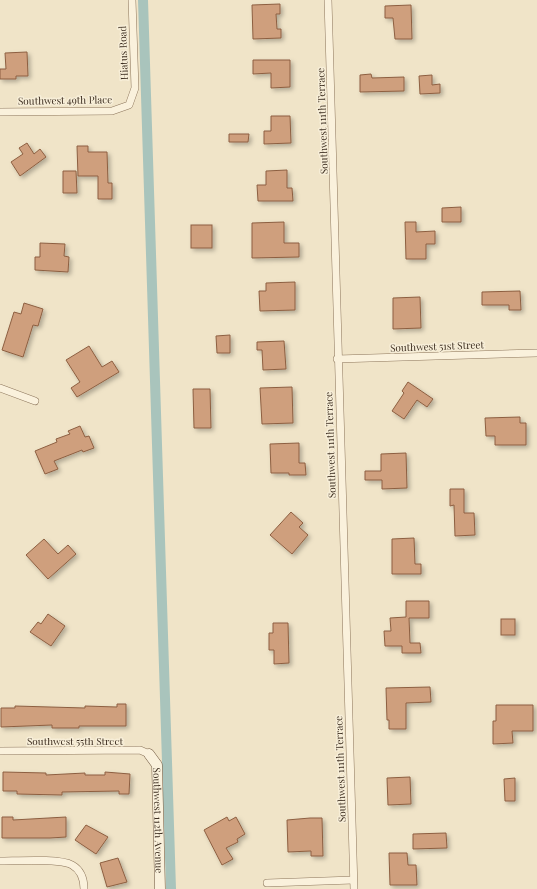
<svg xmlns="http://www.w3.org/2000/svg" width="537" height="889" font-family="'Playfair Display',serif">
	<defs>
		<filter id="shadow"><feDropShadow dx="2.5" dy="2.5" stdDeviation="2" flood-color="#0004"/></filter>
	</defs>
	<rect width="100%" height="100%" fill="#f0e4c8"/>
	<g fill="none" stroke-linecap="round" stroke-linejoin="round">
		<path stroke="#a9c4bc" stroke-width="10" d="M 143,0 L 171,889"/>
	</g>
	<g fill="#cf9f7d" stroke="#8d5f41" filter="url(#shadow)">
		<path d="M 280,4 L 280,14 L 276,14 L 277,29 L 281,29 L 281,38 L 253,39 L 252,5 Z"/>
		<path d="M 411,5 L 412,39 L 395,39 L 393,18 L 385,18 L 385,6 Z"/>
		<path d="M 27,52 L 28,76 L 16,76 L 16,79 L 0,79 L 0,69 L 6,69 L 5,53 Z"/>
		<path d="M 253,60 L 290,60 L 290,87 L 271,88 L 271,73 L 253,74 Z"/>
		<path d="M 371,74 L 372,78 L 404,77 L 404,91 L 360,92 L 360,75 Z"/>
		<path d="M 432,75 L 432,85 L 440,84 L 440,93 L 420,94 L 419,76 Z"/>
		<path d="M 271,116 L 290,116 L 291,143 L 264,144 L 264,131 L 271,131 Z"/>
		<path d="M 229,134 L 249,134 L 248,142 L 229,142 Z"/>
		<path d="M 27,143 L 34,154 L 40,149 L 46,157 L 20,176 L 11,162 L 23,154 L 19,148 Z"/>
		<path d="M 77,146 L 88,146 L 88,152 L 107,152 L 108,183 L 112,183 L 112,199 L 98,199 L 98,176 L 78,176 Z"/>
		<path d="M 287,170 L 287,188 L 292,188 L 293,201 L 258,201 L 257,185 L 266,185 L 266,171 Z"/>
		<path d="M 63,171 L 76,171 L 77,193 L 63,193 Z"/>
		<path d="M 461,207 L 461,222 L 442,222 L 442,208 Z"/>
		<path d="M 284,222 L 284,243 L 299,243 L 299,257 L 252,258 L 252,223 Z"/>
		<path d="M 405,222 L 416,222 L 416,232 L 435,231 L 435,244 L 426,244 L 426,259 L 406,259 Z"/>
		<rect x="191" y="225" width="21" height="23"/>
		<path d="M 40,243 L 65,244 L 64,256 L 69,257 L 68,272 L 35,270 L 35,257 L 40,257 Z"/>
		<path d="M 295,282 L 295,310 L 260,311 L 259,291 L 266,291 L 266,283 Z"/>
		<path d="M 520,291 L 521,310 L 509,310 L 509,305 L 482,305 L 482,292 Z"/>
		<path d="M 420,297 L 421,328 L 393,329 L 393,298 Z"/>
		<path d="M 24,303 L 43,309 L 38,326 L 33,325 L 23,357 L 2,350 L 14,312 L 21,314 Z"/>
		<path d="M 230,335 L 230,353 L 217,353 L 216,336 Z"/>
		<path d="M 284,341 L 286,369 L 263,370 L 262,350 L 257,350 L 257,342 Z"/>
		<path d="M 89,346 L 102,367 L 112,361 L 119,372 L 77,397 L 71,388 L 80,382 L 66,360 Z"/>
		<path d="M 408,382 L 433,399 L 427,407 L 417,400 L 404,419 L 392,411 L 404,393 L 402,391 Z"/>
		<path d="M 292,387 L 293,423 L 262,424 L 260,388 Z"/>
		<path d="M 193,389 L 210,389 L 211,428 L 194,428 Z"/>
		<path d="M 520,417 L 520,423 L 526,423 L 526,445 L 495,445 L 495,436 L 486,436 L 485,418 Z"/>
		<path d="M 80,426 L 85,437 L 89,436 L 94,448 L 83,452 L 82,450 L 54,461 L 58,469 L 45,474 L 35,451 L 57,442 L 56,439 L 70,434 L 68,431 Z"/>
		<path d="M 299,443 L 299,463 L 305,463 L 306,475 L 289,475 L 289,473 L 271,473 L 270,444 Z"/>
		<path d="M 406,453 L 407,488 L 382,489 L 382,480 L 365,480 L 365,471 L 381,471 L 381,454 Z"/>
		<path d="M 450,489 L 464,489 L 464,513 L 474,513 L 475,535 L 455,536 L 454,505 L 450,506 Z"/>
		<path d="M 291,512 L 303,523 L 299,527 L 308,535 L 292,554 L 270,535 Z"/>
		<path d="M 414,538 L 415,564 L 421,564 L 421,574 L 392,574 L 392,539 Z"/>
		<path d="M 44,539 L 58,554 L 68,545 L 76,554 L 48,579 L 26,555 Z"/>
		<path d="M 406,601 L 429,601 L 429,618 L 409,618 L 410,643 L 420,643 L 421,653 L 402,653 L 402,646 L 385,646 L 384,631 L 391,631 L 390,618 L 406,617 Z"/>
		<path d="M 48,614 L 65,626 L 51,646 L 30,632 L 38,622 L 41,624 Z"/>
		<rect x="501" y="619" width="14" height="16"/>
		<path d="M 273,623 L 288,623 L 289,663 L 274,664 L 274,650 L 269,650 L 269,633 L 273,633 Z"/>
		<path d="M 430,687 L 431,702 L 406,703 L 406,729 L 389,729 L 389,720 L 387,720 L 386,688 Z"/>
		<path d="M 117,704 L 126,704 L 126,726 L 79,726 L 79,728 L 52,728 L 52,725 L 1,727 L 1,708 L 15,708 L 15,706 L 85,708 L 85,706 L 117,707 Z"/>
		<path d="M 496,705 L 533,705 L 533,731 L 512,731 L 513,743 L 493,744 L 493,721 L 496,721 Z"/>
		<path d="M 3,772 L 46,773 L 46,775 L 85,773 L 85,775 L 105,775 L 105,772 L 130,774 L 129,794 L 119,794 L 119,791 L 62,792 L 62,795 L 17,794 L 17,791 L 3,791 Z"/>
		<path d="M 410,777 L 411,804 L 388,805 L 387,778 Z"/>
		<path d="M 515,778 L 515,801 L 505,801 L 504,779 Z"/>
		<path d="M 2,817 L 13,817 L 13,820 L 66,817 L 66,837 L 50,838 L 2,838 Z"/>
		<path d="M 227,817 L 229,821 L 236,817 L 245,834 L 237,839 L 238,842 L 226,848 L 233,859 L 222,865 L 204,830 Z"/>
		<path d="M 310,818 L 322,818 L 323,856 L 311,856 L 311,851 L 288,852 L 287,820 Z"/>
		<path d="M 86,825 L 108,837 L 96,854 L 75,840 Z"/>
		<path d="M 446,833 L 447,848 L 413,849 L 413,834 Z"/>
		<path d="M 389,853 L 407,853 L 408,865 L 416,865 L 417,885 L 390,885 Z"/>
		<path d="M 118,858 L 127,882 L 107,887 L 100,863 Z"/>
	</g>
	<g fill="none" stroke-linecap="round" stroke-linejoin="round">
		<defs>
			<g id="street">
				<path d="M 328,0 L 354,889"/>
				<path d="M 0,112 L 112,111 L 129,105 L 135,88 L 132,0"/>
				<path d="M 337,359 L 537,353"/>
				<path d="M 0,388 L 35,401"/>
				<path d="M 0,751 L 140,750 L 149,754"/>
				<path d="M 0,861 C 16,861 60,858 72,865 C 81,870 84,879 84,889"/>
				<path d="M 267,883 L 353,880"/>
			</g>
			<g id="secondary">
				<path id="s1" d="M 149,754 L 157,765 L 160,889"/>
			</g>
		</defs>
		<use href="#street" stroke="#8d765c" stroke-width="8"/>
		<use href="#secondary" stroke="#6f573f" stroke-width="11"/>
		<use href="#street" stroke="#faf1dc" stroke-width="7"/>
		<use href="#secondary" stroke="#faf1dc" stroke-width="10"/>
	</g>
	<g text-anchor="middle" stroke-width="3" stroke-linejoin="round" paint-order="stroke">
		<g font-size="10" fill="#3d2e20" stroke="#f7eed8">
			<text transform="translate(123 53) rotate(-92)" y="4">Hiatus Road</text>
			<text transform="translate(65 100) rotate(-1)" y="4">Southwest 49th Place</text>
			<text transform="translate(322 121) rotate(-92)" y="4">Southwest 111th Terrace</text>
			<text transform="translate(437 346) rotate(-2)" y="4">Southwest 51st Street</text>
			<text transform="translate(330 445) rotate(-92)" y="4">Southwest 111th Terrace</text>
			<text x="75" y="745">Southwest 55th Street</text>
			<text transform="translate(340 769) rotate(-92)" y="4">Southwest 111th Terrace</text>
			<text dy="4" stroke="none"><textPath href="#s1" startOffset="69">Southwest 112th Avenue</textPath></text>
		</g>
	</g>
</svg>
